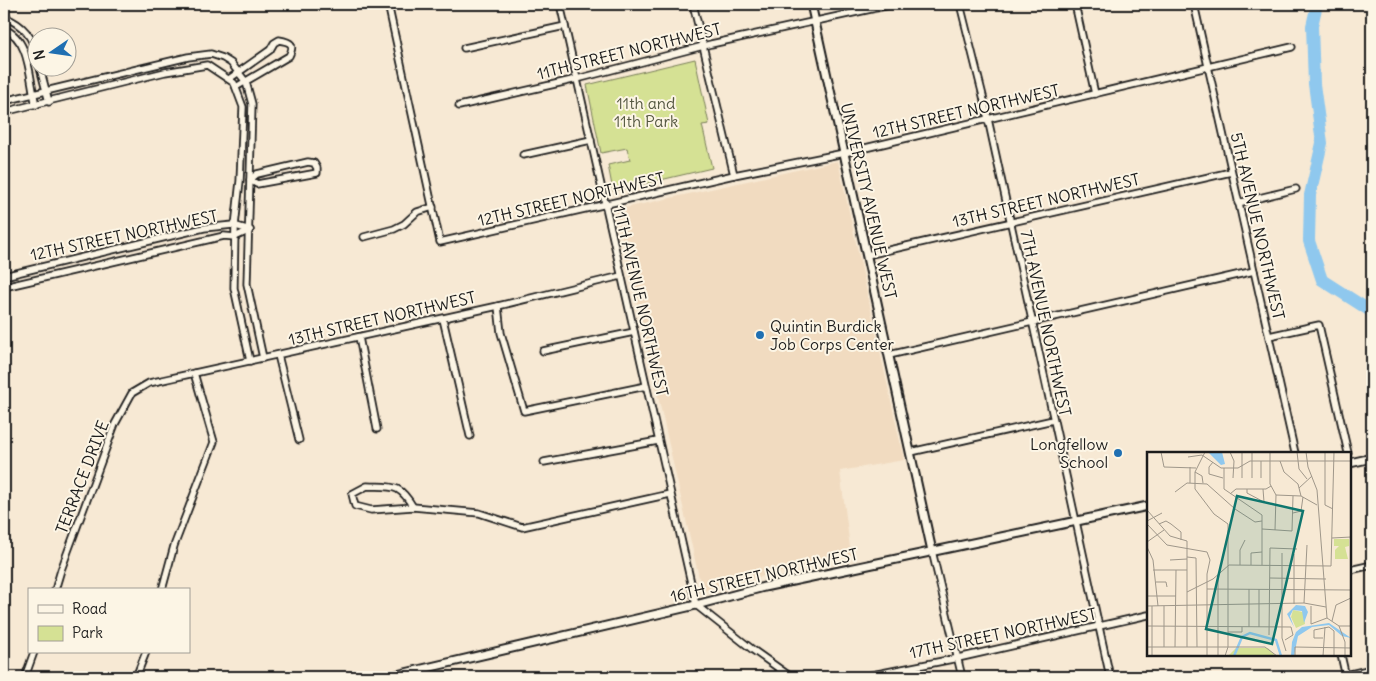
<svg xmlns="http://www.w3.org/2000/svg" width="1376" height="681" font-family="Delius,sans-serif">
	<rect width="100%" height="100%" fill="#f7e9d4"/>
	<filter id="ink" filterUnits="userSpaceOnUse"><feTurbulence type="fractalNoise" baseFrequency=".02" numOctaves="2"/><feDisplacementMap in="SourceGraphic" scale="10" xChannelSelector="R" yChannelSelector="G"/><feConvolveMatrix kernelMatrix="1 2 1 2 8 2 1 2 1" color-interpolation-filters="sRGB"/></filter>
	<g filter="url(#ink)">
		<path fill="#f1dbc0" d="M 838,161 L 904,460 L 840,471 L 851,555 L 702,591 L 616,210 Z"/>
		<path fill="#d5e194" stroke="#787e58" d="M 695,59 L 709,124 L 702,125 L 712,168 L 613,191 L 608,165 L 630,160 L 627,148 L 601,153 L 587,85 Z"/>
		<g fill="none" stroke-linecap="round" stroke-linejoin="round">
			<path stroke="#8fc8ee" stroke-width="12" d="M 1317,4 L 1312,26 L 1314,84 L 1322,143 L 1310,195 L 1309,241 L 1322,280 L 1372,312"/>
			<defs>
				<g id="minor">
					<path d="M 388,4 L 440,242 L 734,175 L 844,153 L 1292,47"/>
					<path d="M 560,4 L 696,605 L 753,650 L 791,677"/>
					<path d="M 693,4 L 734,175"/>
					<path d="M 960,4 L 983,96 L 1110,677"/>
					<path d="M 1075,4 L 1095,94"/>
					<path d="M 1194,4 L 1295,453"/>
					<path d="M 4,17 C 24,25 32,36 38,58"/>
					<path d="M 4,29 C 31,39 29,80 36,105"/>
					<path d="M 464,48 L 565,26"/>
					<path d="M 40,68 L 49,102"/>
					<path d="M 229,79 L 270,50 L 274,43 L 279,40 C 291,42 295,44 289,56 L 236,87"/>
					<path d="M 4,101 L 188,57 L 211,54 L 223,58 L 231,63 L 246,82 L 252,104 L 247,284 L 263,358"/>
					<path d="M 459,106 L 577,79 L 711,44 L 894,4"/>
					<path d="M 4,112 L 165,72 L 207,65 L 234,83 L 243,107 L 240,181 L 235,226 L 234,288 L 250,361"/>
					<path d="M 523,155 L 591,140"/>
					<path d="M 308,162 L 314,163 L 317,168 L 317,173 L 257,184 L 250,180 L 257,174 Z"/>
					<path d="M 1238,203 L 1296,189"/>
					<path d="M 364,237 L 394,229 L 404,224 L 417,212 L 433,207"/>
					<path d="M 867,255 L 1231,172"/>
					<path d="M 4,276 L 204,228 L 233,225 L 250,230"/>
					<path d="M 4,287 L 224,236 L 235,237 L 250,230"/>
					<path d="M 498,306 L 501,333 L 524,411 L 646,386"/>
					<path d="M 443,319 L 470,436"/>
					<path d="M 1269,336 L 1319,325 L 1348,453"/>
					<path d="M 359,337 L 377,429"/>
					<path d="M 1372,339 L 1372,341"/>
					<path d="M 543,351 L 634,332"/>
					<path d="M 278,355 L 299,440"/>
					<path d="M 889,355 L 1254,271"/>
					<path d="M 911,452 L 1053,420"/>
					<path d="M 544,462 L 658,441"/>
					<path d="M 367,486 C 393,487 399,483 413,507 L 371,510 L 355,506 L 352,494 Z"/>
					<path d="M 413,507 L 479,513 L 522,527 L 670,494"/>
					<path d="M 932,551 L 962,677"/>
					<path d="M 1350,570 L 1372,565"/>
					<path d="M 55,590 L 61,570 L 115,424 L 132,393 L 149,383 L 498,306 L 621,276"/>
					<path d="M 162,590 L 174,546 L 214,442 L 194,373"/>
					<path d="M 1341,655 L 1346,677"/>
					<path d="M 25,677 L 34,652"/>
					<path d="M 136,677 L 146,652"/>
					<path d="M 862,677 L 958,658 L 1148,615"/>
					<path d="M 1337,677 L 1372,669"/>
				</g>
				<g id="tertiary">
					<path d="M 811,4 L 932,551"/>
					<path d="M 1350,463 L 1372,458"/>
					<path d="M 388,677 L 696,605 L 764,587 L 1148,506"/>
				</g>
			</defs>
			<use href="#minor" stroke="#1c1c1c" stroke-width="9"/>
			<use href="#tertiary" stroke="#1c1c1c" stroke-width="11"/>
			<use href="#minor" stroke="#fcf5e5" stroke-width="5.5"/>
			<use href="#tertiary" stroke="#fcf5e5" stroke-width="7"/>
		</g>
	</g>
	<g fill="#1f6fb2" stroke="#fcf5e5" stroke-width="2">
		<circle cx="760" cy="335" r="5"/>
		<circle cx="1118" cy="453" r="5"/>
	</g>
	<g text-anchor="middle" stroke-width="4" stroke-linejoin="round" paint-order="stroke">
		<g font-size="16" fill="#1c1c1c" stroke="#fcf5e5">
			<text transform="translate(629 51) rotate(-14)" y="6">11TH STREET NORTHWEST</text>
			<text transform="translate(966 111) rotate(-13)" y="6">12TH STREET NORTHWEST</text>
			<text transform="translate(571 199) rotate(-13)" y="6">12TH STREET NORTHWEST</text>
			<text transform="translate(1046 200) rotate(-13)" y="6">13TH STREET NORTHWEST</text>
			<text transform="translate(869 201) rotate(77)" y="6">UNIVERSITY AVENUE WEST</text>
			<text transform="translate(1258 226) rotate(77)" y="6">5TH AVENUE NORTHWEST</text>
			<text transform="translate(124 235) rotate(-12)" y="6">12TH STREET NORTHWEST</text>
			<text transform="translate(641 301) rotate(77)" y="6">11TH AVENUE NORTHWEST</text>
			<text transform="translate(382 318) rotate(-13)" y="6">13TH STREET NORTHWEST</text>
			<text transform="translate(1046 323) rotate(78)" y="6">7TH AVENUE NORTHWEST</text>
			<text transform="translate(82 477) rotate(-69)" y="6">TERRACE DRIVE</text>
			<text transform="translate(764 575) rotate(-13)" y="6">16TH STREET NORTHWEST</text>
			<text transform="translate(1003 633) rotate(-12)" y="6">17TH STREET NORTHWEST</text>
		</g>
		<g font-size="16" fill="#545740" stroke="#fcf5e5">
			<text x="646" y="109">11th and<tspan x="646" dy="18">11th Park</tspan></text>
		</g>
		<g font-size="16" fill="#1c1c1c" stroke="#fcf5e5" text-anchor="start">
			<text x="770" y="332">Quintin Burdick<tspan x="770" dy="18">Job Corps Center</tspan></text>
			<text x="1108" y="450" text-anchor="end">Longfellow<tspan x="1108" dy="18">School</tspan></text>
		</g>
	</g>
	<g transform="translate(1147 452)">
		<rect width="204" height="204" fill="#f7e9d4"/>
		<path d="M 187,87 L 202,87 L 202,94 L 198,95 L 201,107 L 188,107 L 188,98 L 192,94 L 187,94 ZM 146,158 L 156,160 L 158,172 L 149,176 L 144,165 ZM 89,196 L 121,196 L 129,204 L 81,204 Z" fill="#d5e194"/>
		<path d="M 61,0 L 75,0 L 78,12 L 74,13 ZM 149,153 L 158,154 L 161,160 L 157,171 L 155,159 L 146,158 L 143,164 L 147,175 L 140,162 ZM 182,171 L 204,186 L 195,184 L 182,173 L 165,175 L 151,184 L 147,204 L 144,204 L 145,190 L 149,180 L 155,175 Z" fill="#8fc8ee"/>
		<path fill="none" stroke="#8fc8ee" stroke-width="2.5" d="M 87,204 L 95,185 L 103,181 L 129,188 L 134,204"/>
		<path fill="none" stroke="#9f978a" stroke-width="1" d="M 14,0 L 17,15 L 49,16M 58,0 L 48,20 L 48,37 L 67,62 L 81,72 L 81,195 L 78,204M 83,0 L 87,9 L 86,26M 105,0 L 105,26M 123,0 L 123,32 L 129,43 L 128,78M 150,0 L 152,17 L 160,27M 159,0 L 161,15 L 170,38 L 180,166M 178,0 L 178,53 L 186,57M 41,5 L 55,3 L 74,16 L 91,16 L 103,9 L 204,9M 114,9 L 114,26M 133,9 L 137,20 L 151,32 L 154,44 L 170,53M 66,10 L 62,15 L 62,22 L 76,26M 43,15 L 43,31M 77,16 L 77,37 L 115,63 L 115,113M 48,20 L 55,24 L 56,31M 95,26 L 95,0M 152,36 L 165,24M 100,37 L 100,41 L 117,50 L 116,37M 28,40 L 40,31 L 60,32 L 88,57 L 108,70 L 115,69M 83,42 L 89,37 L 119,37 L 124,34M 129,43 L 154,44M 0,58 L 23,84 L 40,89 L 40,195M 146,61 L 154,59 L 156,45M 0,69 L 15,61M 0,72 L 20,93 L 60,100 L 63,108 L 60,122 L 60,204M 12,72 L 19,69 L 24,72 L 34,80 L 34,88M 115,77 L 145,79 L 146,44M 185,86 L 204,85M 0,90 L 17,78M 0,95 L 6,108 L 11,154M 135,101 L 135,186 L 139,199M 40,105 L 49,106 L 50,195M 23,108 L 40,107M 93,113 L 93,98 L 98,88M 104,113 L 104,101 L 115,100M 6,118 L 40,118M 123,126 L 179,127M 9,130 L 19,130 L 20,135M 60,137 L 204,138M 40,140 L 66,127 L 82,113 L 184,114 L 187,0M 1,144 L 29,144M 157,151 L 160,93M 147,152 L 147,102M 0,154 L 157,151 L 179,155M 164,154 L 164,172 L 180,166M 180,166 L 192,174 L 204,174M 185,169 L 189,153 L 204,146M 0,174 L 144,175 L 146,183 L 138,188M 192,174 L 198,190 L 198,204M 102,175 L 102,137M 112,175 L 112,137M 81,180 L 95,180 L 95,175M 122,183 L 123,96 L 150,97M 176,186 L 167,186 L 167,178 L 182,175 L 187,179 L 187,204M 0,195 L 118,195 L 130,204M 17,195 L 17,154M 28,195 L 29,118M 5,204 L 5,154M 71,204 L 71,123M 148,204 L 148,195 L 204,196M 176,204 L 178,175"/>
		<path fill="#0f766e" fill-opacity="0.15" stroke="#0f766e" stroke-width="2.5" d="M 90,44 L 156,59 L 125,192 L 59,177 Z"/>
		<rect width="204" height="204" fill="none" stroke="#1c1c1c" stroke-width="2.5"/>
	</g>
	<rect width="1376" height="681" fill="none" stroke="#fcf5e5" stroke-width="20"/>
	<rect x="10" y="10" width="1356" height="661" fill="none" stroke="#1c1c1c" stroke-width="2" filter="url(#ink)"/>
	<rect x="28" y="588" width="162" height="65" fill="#fcf5e5" stroke="#a29e95"/>
	<rect x="38" y="605" width="25" height="8" fill="#fcf5e5" stroke="#a29e95"/>
	<text x="72" y="614" font-size="15" fill="#1c1c1c">Road</text>
	<rect x="38" y="626" width="25" height="15" fill="#d5e194" stroke="#a29e95"/>
	<text x="72" y="638" font-size="15" fill="#1c1c1c">Park</text>
	<g transform="translate(52 52) rotate(257)"><circle r="24" fill="#fcf5e5" stroke="#a29e95"/>
	<path d="M0-4L9 19L0 12L-9 19Z" fill="#1f6fb2"/>
	<text y="-8" font-size="14" font-weight="bold" text-anchor="middle" fill="#1c1c1c">N</text>
	</g>
</svg>
